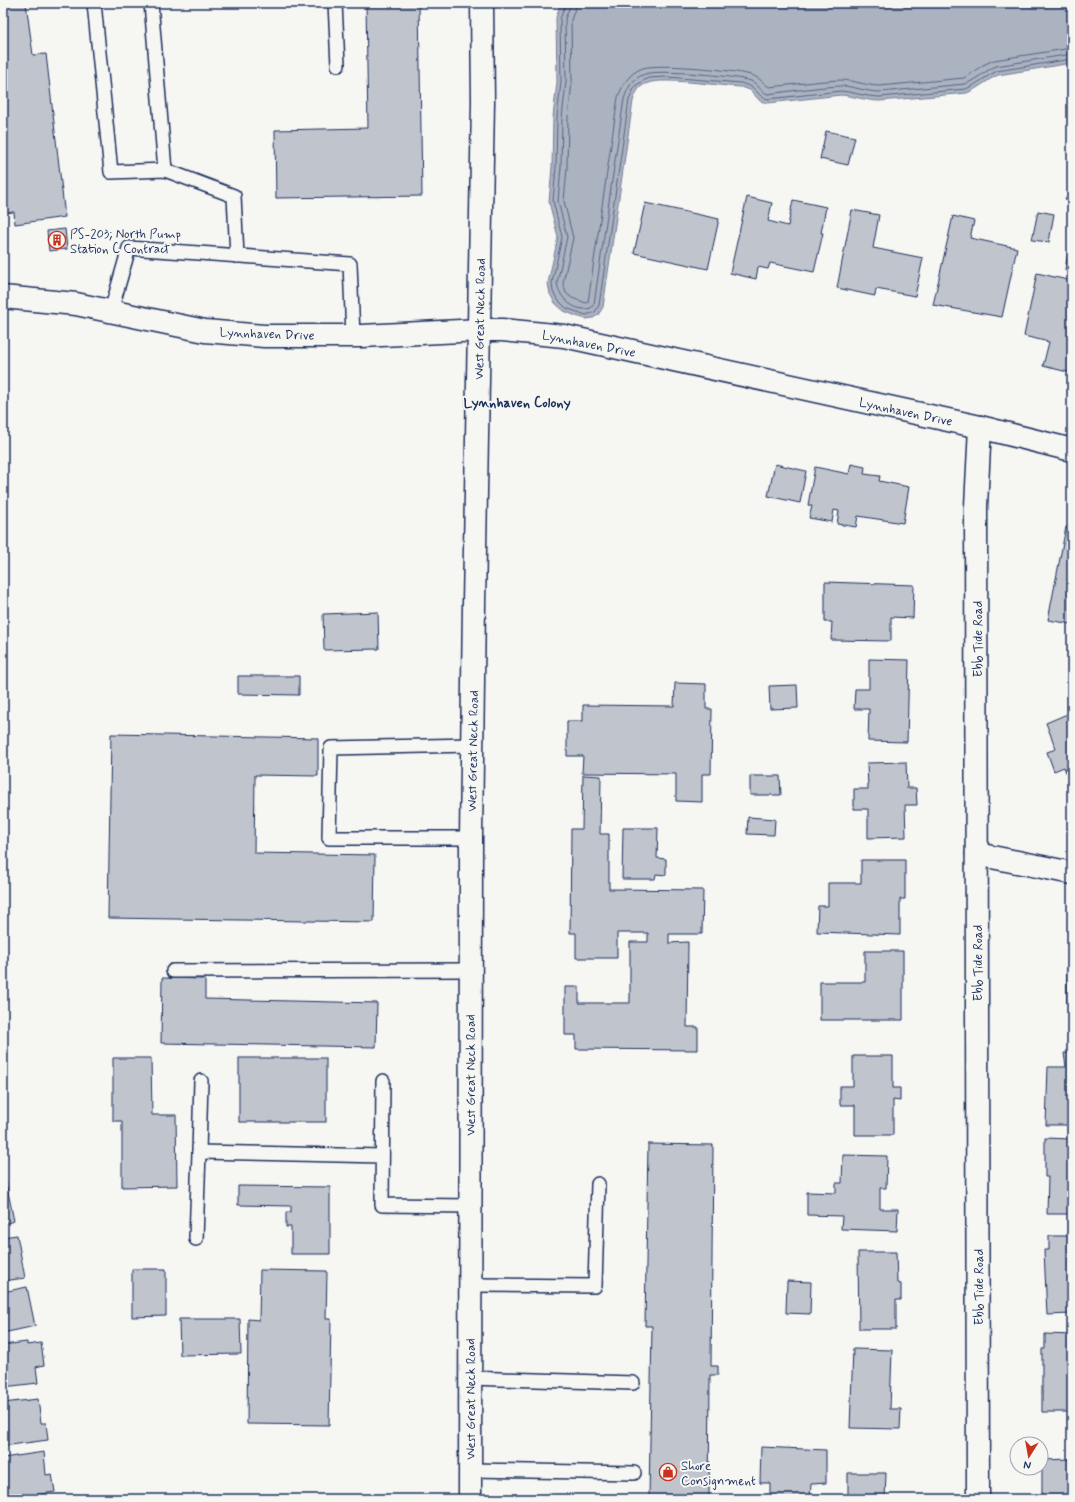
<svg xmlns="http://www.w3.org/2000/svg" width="1075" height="1502" font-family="Mynerve,sans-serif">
	<rect width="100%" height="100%" fill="#f6f6f2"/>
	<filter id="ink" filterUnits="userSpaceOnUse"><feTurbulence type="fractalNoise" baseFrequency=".025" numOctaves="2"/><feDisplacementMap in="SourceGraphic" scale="8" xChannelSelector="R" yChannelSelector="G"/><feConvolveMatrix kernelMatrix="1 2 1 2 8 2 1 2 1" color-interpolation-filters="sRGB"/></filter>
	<g filter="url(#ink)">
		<path fill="#abb2c0" stroke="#717e99" d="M 562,3 L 1072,3 L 1072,63 L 998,75 C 987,80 979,88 967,93 L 880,101 C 867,101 854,96 841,95 L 768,103 L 760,101 L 750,90 L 741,87 C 721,86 663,77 648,83 C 638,86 636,93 633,101 L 603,307 L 598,315 L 593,318 L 586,319 L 576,316 L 564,311 L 555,303 L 550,294 L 548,283 L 558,237 L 549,202 L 552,167 L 553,117 L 557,82 L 556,18 L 559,8 Z"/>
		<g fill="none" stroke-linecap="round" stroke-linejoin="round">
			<g stroke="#556385" stroke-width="1">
				<path d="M 566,3 L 560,19 L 561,82 L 557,118 L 556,167 L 553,201 L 562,237 L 552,283 L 553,292 L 558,300 L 566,308 L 586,315 L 595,312 L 599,305 L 629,100 L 635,86 L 648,78 L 667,77 L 741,83 L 752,87 L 762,97 L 768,99 L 841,91 C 854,92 866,97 880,97 L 966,89 C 978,84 986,76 997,71 L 1072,59"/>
				<path d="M 571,3 L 565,19 L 566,82 L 562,118 L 561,167 L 558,201 L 567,237 L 557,283 C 559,298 575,313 591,308 L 594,304 L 624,99 C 628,87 632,79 645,74 C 658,69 737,76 751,81 C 758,84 761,92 768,94 C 792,91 816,87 840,86 C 854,86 866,92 880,92 L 965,84 C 976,80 985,71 996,66 L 1072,54"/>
				<path d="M 577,3 L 571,20 L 572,82 L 568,118 L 567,168 L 564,201 L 573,238 L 563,283 L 566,293 L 572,298 L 586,303 L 588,302 L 618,97 C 623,84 629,73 643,68 C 659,63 739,70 754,76 C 760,78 764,84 769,87 C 792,85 816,81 840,80 C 854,80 866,86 880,86 L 964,78 L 983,65 L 994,60 L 1072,48"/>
			</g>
		</g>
		<g fill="#c0c4cd" stroke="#1b2f5e">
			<path d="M 3,3 L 26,3 L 33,55 L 46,54 L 65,217 L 15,224 L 14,212 L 3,213 Z"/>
			<path d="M 366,3 L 419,3 L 422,196 L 276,198 L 275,130 L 368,128 Z"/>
			<path d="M 826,131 L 855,137 L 848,165 L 820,159 Z"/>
			<path d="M 1072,194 L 1072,209 L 1065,198 Z"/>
			<path d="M 747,197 L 772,203 L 768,221 L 788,226 L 793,200 L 826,207 L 821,233 L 823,233 L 814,272 L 770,263 L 768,269 L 758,267 L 756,279 L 730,273 Z"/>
			<path d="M 645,203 L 719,219 L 708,269 L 634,253 Z"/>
			<path d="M 852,210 L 879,215 L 873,248 L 923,258 L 915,296 L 876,289 L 875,296 L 837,288 Z"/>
			<path d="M 1038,211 L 1054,214 L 1049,242 L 1032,240 Z"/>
			<path d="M 953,216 L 974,221 L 970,238 L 1017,248 L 1002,317 L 933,305 Z"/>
			<path d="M 65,229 L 67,249 L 49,251 L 47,231 Z"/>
			<path d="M 1068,252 L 1072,253 L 1072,271 L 1065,270 Z"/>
			<path d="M 1037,273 L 1072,281 L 1072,373 L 1043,366 L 1049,342 L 1024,336 Z"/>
			<path d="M 775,464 L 806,471 L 800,503 L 768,496 Z"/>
			<path d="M 851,464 L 865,467 L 864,474 L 880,476 L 879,481 L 909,487 L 903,523 L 858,516 L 856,527 L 837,524 L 839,511 L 834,510 L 832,522 L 809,518 L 812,506 L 808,505 L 815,467 L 849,474 Z"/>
			<path d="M 1066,527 L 1072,528 L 1072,624 L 1048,620 Z"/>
			<path d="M 825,582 L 914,585 L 913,618 L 891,617 L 891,641 L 831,640 L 832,622 L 825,622 Z"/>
			<path d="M 378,612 L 379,649 L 324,650 L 323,614 Z"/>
			<path d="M 869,659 L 909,660 L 907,742 L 868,741 L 869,709 L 854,709 L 855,689 L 869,689 Z"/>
			<path d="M 238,676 L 299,676 L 299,695 L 238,694 Z"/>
			<path d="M 675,683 L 706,684 L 706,709 L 712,709 L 711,774 L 702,774 L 702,802 L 676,801 L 676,774 L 582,773 L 583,756 L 567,756 L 567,721 L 583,721 L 583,705 L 674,706 Z"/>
			<path d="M 797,685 L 798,708 L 770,709 L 769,686 Z"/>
			<path d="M 1072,712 L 1072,788 L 1064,767 L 1054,771 L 1047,752 L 1056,749 L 1046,723 Z"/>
			<path d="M 111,734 L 318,738 L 318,776 L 255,775 L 254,853 L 375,855 L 374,922 L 108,918 Z"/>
			<path d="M 906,762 L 907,788 L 916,788 L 917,805 L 905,805 L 906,837 L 868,838 L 868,809 L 854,809 L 854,789 L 868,789 L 867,763 Z"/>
			<path d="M 583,775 L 601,776 L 600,834 L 609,834 L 609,889 L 703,890 L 702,934 L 669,934 L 669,943 L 688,942 L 687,1027 L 698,1027 L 698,1050 L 576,1049 L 576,1035 L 565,1035 L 565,987 L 579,987 L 579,1003 L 630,1003 L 630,942 L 648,942 L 648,933 L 617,933 L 617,958 L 576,958 L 576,933 L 570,933 L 571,829 L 582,829 Z"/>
			<path d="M 750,776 L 780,776 L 781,795 L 750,795 Z"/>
			<path d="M 748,817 L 775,819 L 774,835 L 747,834 Z"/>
			<path d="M 623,828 L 658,828 L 657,858 L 666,859 L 666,875 L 656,874 L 655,879 L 622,879 Z"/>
			<path d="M 861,860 L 905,860 L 905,899 L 900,899 L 900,935 L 817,932 L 818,906 L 828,906 L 828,883 L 861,883 Z"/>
			<path d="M 865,951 L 903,951 L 903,1020 L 820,1020 L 820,982 L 865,982 Z"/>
			<rect x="1067" y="961" width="5" height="42"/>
			<path d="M 162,978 L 205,979 L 205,999 L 377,1003 L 376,1047 L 161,1043 Z"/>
			<path d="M 1064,1053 L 1072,1053 L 1072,1125 L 1046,1125 L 1048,1067 L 1066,1067 Z"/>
			<path d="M 853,1056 L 893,1056 L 893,1088 L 900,1088 L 900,1101 L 893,1100 L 893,1135 L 855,1135 L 855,1105 L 840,1105 L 840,1086 L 853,1086 Z"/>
			<path d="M 113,1058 L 151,1058 L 152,1115 L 176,1115 L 177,1186 L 122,1187 L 122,1121 L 113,1121 Z"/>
			<rect x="239" y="1058" width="87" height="64"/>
			<path d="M 1045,1138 L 1072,1139 L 1072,1214 L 1047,1214 L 1048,1177 L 1045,1177 Z"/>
			<path d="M 648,1144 L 713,1145 L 711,1366 L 718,1366 L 718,1375 L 710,1375 L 709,1499 L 649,1499 L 652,1326 L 645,1326 Z"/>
			<path d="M 843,1155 L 887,1156 L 886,1188 L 880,1188 L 880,1209 L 898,1209 L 897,1231 L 841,1229 L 842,1216 L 807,1215 L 807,1192 L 836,1193 L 836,1183 L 842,1183 Z"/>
			<path d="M 6,1182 L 14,1221 L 3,1224 L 3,1183 Z"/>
			<path d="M 238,1186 L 330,1187 L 330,1254 L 291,1254 L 291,1227 L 286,1227 L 286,1212 L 291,1212 L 291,1206 L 238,1205 Z"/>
			<path d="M 17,1235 L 25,1278 L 3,1281 L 3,1237 Z"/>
			<path d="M 1049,1236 L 1072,1236 L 1072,1314 L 1047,1315 L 1044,1250 L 1049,1250 Z"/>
			<path d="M 858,1252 L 896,1252 L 897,1283 L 901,1284 L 901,1300 L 896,1300 L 896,1329 L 859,1329 Z"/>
			<path d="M 132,1269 L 166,1269 L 166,1316 L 132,1317 Z"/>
			<path d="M 260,1270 L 327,1271 L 326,1319 L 331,1319 L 329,1425 L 247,1424 L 248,1319 L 259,1320 Z"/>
			<path d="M 787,1281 L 811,1282 L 810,1314 L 786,1313 Z"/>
			<path d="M 27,1287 L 35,1326 L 3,1333 L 3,1292 Z"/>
			<path d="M 179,1319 L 240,1319 L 241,1354 L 180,1355 Z"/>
			<path d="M 1045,1334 L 1072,1335 L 1072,1421 L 1072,1412 L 1042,1412 L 1042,1349 L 1045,1349 Z"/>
			<path d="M 27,1342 L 27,1345 L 41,1343 L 44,1365 L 36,1367 L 38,1383 L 3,1387 L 3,1345 Z"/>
			<path d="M 853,1349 L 892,1350 L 890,1409 L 901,1409 L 900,1429 L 850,1428 Z"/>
			<path d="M 38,1399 L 41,1423 L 46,1423 L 48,1440 L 3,1446 L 3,1403 Z"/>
			<path d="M 761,1447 L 826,1450 L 826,1483 L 811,1484 L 810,1499 L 770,1499 L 770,1483 L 760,1483 Z"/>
			<path d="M 44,1452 L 46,1475 L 52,1474 L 55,1492 L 3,1499 L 3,1458 Z"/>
			<path d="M 1072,1459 L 1072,1499 L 1042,1499 L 1042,1460 Z"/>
			<path d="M 848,1473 L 886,1473 L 885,1499 L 848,1499 Z"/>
		</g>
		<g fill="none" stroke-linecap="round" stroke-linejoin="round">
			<defs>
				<g id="lane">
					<path d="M 94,3 L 111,172 L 165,170 L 234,196 L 237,256"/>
					<path d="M 151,3 L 165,170"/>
					<path d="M 335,3 L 338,65"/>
					<path d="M 111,311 L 129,248 L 350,264 L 353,336"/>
					<path d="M 471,838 L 329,838 L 331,748 L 472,745"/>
					<path d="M 173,971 L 470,970"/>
					<path d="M 201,1081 L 199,1152 L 382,1156"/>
					<path d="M 383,1081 L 382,1205 L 470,1206"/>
					<path d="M 196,1239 L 199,1152"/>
					<path d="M 470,1285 L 595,1286 L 598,1184"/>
					<path d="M 470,1378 L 633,1383"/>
					<path d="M 470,1470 L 634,1473"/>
				</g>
				<g id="street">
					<path d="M 3,297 L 76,304 L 205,331 L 264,336 L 362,336 L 480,330 L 502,330 L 564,336 L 980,427 L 1072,450"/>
					<path d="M 977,854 L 1072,873"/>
					<path d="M 978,1499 L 976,506 L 980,427"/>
				</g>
				<path id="secondary" d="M 470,1499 L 471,838 L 474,604 L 483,102 L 482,3"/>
			</defs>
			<use href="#lane" stroke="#1b2f5e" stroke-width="16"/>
			<use href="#street" stroke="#1b2f5e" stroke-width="25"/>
			<use href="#secondary" stroke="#1b2f5e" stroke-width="25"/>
			<use href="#lane" stroke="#f6f6f2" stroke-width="13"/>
			<use href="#street" stroke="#f6f6f2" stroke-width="22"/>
			<use href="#secondary" stroke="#f6f6f2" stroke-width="22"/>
		</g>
	</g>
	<defs>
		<symbol id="building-ring" viewBox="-11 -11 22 22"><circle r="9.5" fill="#f6f6f2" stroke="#c8321e" stroke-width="1.5"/><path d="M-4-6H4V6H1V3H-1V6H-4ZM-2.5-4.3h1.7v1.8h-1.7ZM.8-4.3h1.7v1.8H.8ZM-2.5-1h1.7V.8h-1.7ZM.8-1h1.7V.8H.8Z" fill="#c8321e"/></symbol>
		<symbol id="shop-ring" viewBox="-11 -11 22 22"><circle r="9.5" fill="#f6f6f2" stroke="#c8321e" stroke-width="1.5"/><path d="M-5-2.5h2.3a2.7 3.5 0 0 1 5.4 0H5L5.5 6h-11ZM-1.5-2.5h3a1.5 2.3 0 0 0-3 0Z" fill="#c8321e"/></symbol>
	</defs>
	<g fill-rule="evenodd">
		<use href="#building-ring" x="47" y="230" width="20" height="20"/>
		<use href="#shop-ring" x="658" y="1462" width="20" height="20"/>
	</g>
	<g text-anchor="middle" stroke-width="4" stroke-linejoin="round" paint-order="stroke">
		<g font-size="13" fill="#1b2f5e" stroke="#f6f6f2" text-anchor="start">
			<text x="70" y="238">PS-203; North Pump<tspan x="70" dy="15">Station C Contract</tspan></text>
			<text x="681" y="1470">Shore<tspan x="681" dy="15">Consignment</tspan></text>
		</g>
		<g font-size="13" fill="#1b2f5e" stroke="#f6f6f2">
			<text transform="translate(479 319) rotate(-89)" y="5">West Great Neck Road</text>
			<text transform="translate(267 333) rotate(2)" y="5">Lynnhaven Drive</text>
			<text transform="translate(589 343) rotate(11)" y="5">Lynnhaven Drive</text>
			<text transform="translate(906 411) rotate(12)" y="5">Lynnhaven Drive</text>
			<text transform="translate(977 639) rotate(-90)" y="5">Ebb Tide Road</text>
			<text transform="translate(472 751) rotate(-89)" y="5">West Great Neck Road</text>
			<text transform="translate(977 963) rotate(-90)" y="5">Ebb Tide Road</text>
			<text transform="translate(470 1075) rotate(-90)" y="5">West Great Neck Road</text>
			<text transform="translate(978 1287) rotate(-90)" y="5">Ebb Tide Road</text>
			<text transform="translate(470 1399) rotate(-90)" y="5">West Great Neck Road</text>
		</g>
		<g font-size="14" font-weight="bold" fill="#1b2f5e" stroke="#f6f6f2">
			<text x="517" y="407">Lynnhaven Colony</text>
		</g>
	</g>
	<rect width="1075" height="1502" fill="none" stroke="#f6f6f2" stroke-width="16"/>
	<rect x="8" y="8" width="1059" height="1486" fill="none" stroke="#1b2f5e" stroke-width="1.5" filter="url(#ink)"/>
	<g transform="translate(1029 1456) rotate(191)"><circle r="19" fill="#f6f6f2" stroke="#9ea6b7"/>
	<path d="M0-3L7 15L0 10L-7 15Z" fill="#c8321e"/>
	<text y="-6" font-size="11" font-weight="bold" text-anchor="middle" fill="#1b2f5e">N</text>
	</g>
</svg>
